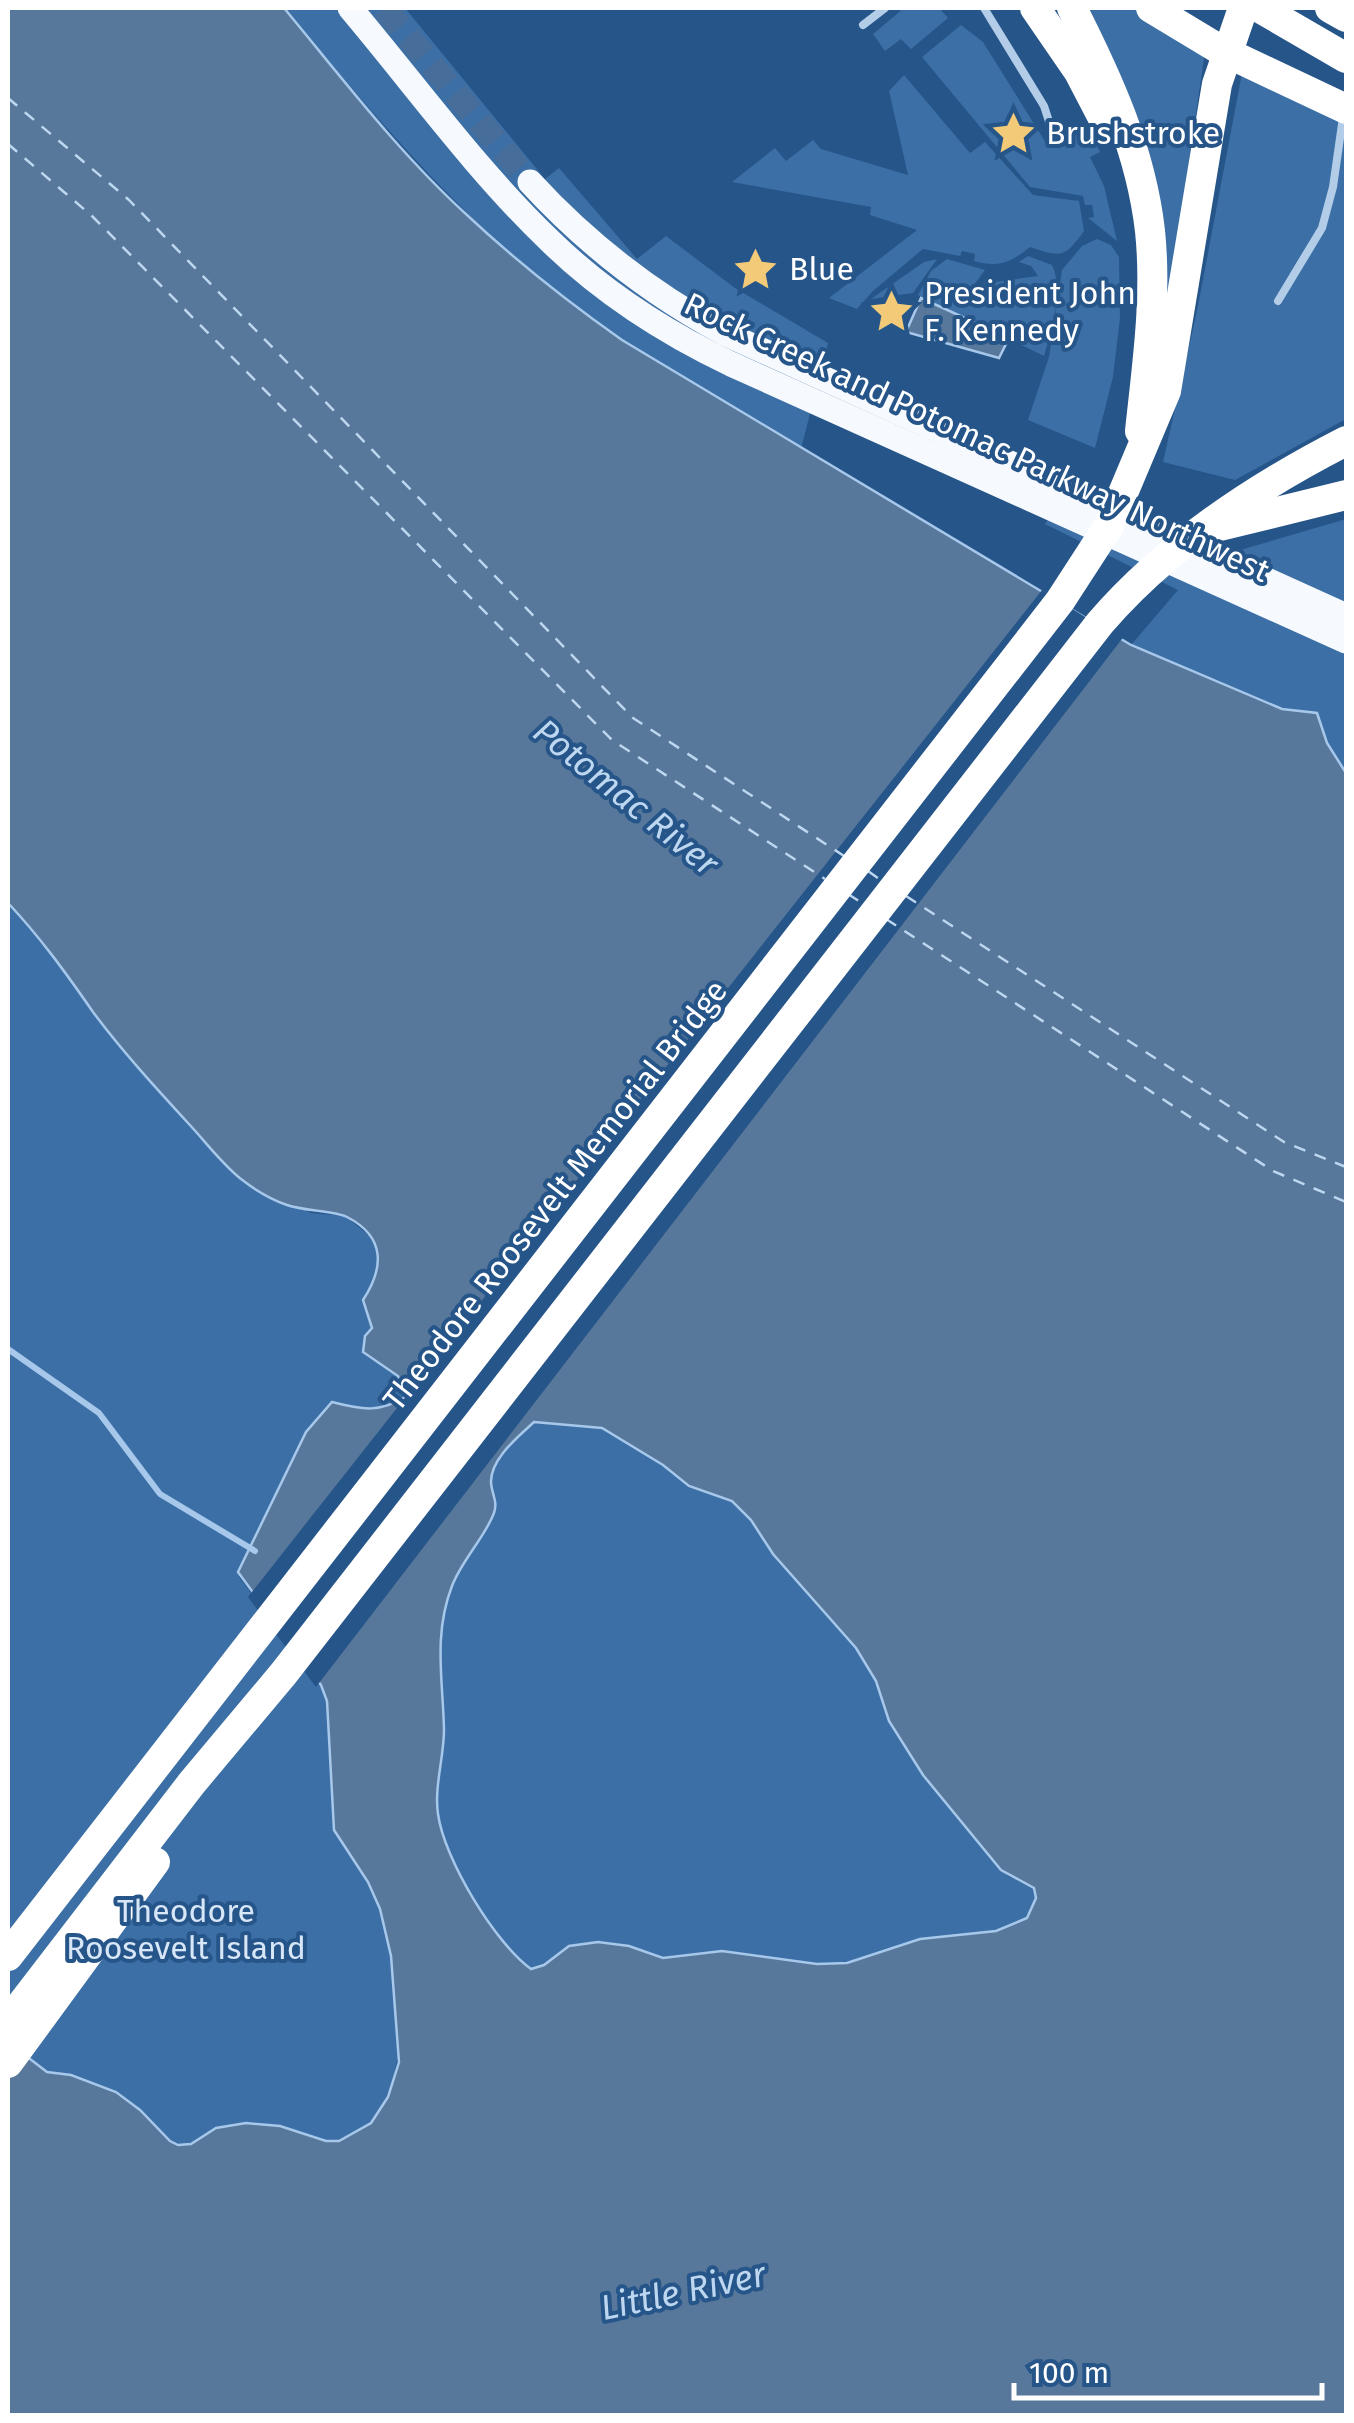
<svg xmlns="http://www.w3.org/2000/svg" width="1354" height="2423" font-family="'Fira Sans',sans-serif">
	<rect width="100%" height="100%" fill="#265589"/>
	<g fill="#3b6fa5">
		<path d="M 284,8 L 405,8 L 545,179 L 559,168 L 637,259 L 666,236 L 735,288 L 828,343 L 801,449 C 723,403 640,359 569,303 C 460,218 372,113 284,8 Z"/>
		<path d="M 904,8 L 939,8 L 948,18 L 911,49 L 901,39 L 885,51 L 873,34 Z"/>
		<path d="M 1082,8 L 1140,8 L 1205,52 L 1187,174 L 1162,391 L 1162,245 Z"/>
		<path d="M 961,25 L 983,42 L 1046,143 L 1090,131 L 1100,152 L 1090,157 L 1104,186 L 1117,241 L 1088,218 L 1094,217 L 1092,205 L 1085,205 L 1083,196 L 1030,187 L 922,57 Z"/>
		<path d="M 1242,73 L 1346,117 L 1346,419 L 1235,480 L 1163,462 L 1197,311 Z"/>
		<path d="M 904,75 L 970,153 L 985,142 L 1033,195 L 1079,201 L 1084,231 C 1064,259 1061,257 1030,247 C 1012,262 998,268 974,261 L 975,254 L 962,251 L 960,256 L 923,249 L 873,291 L 857,309 L 829,298 L 917,230 L 870,215 L 871,207 L 732,182 L 775,148 L 786,161 L 813,140 L 821,149 L 908,175 L 889,91 Z"/>
		<path d="M 1097,239 L 1111,245 L 1119,257 L 1120,318 L 1113,377 L 1095,448 L 1028,420 L 1049,357 L 1062,270 L 1082,246 Z"/>
		<path d="M 1028,256 L 1052,265 C 1064,290 1052,329 1044,356 L 918,295 L 931,271 L 947,259 L 985,270 L 974,285 L 1038,276 L 1031,266 L 1019,262 Z"/>
		<path d="M 937,259 L 913,293 L 871,299 L 924,262 Z"/>
		<path d="M 1075,481 L 1237,551 L 1346,519 L 1346,773 L 1327,743 L 1316,713 L 1282,709 L 1131,645 L 1178,590 L 1045,524 Z"/>
		<path d="M 8,903 L 73,979 L 93,1011 L 134,1064 L 236,1175 L 311,1213 L 345,1216 L 371,1237 L 376,1245 L 379,1270 L 378,1278 L 363,1300 L 372,1328 L 408,1396 L 387,1408 L 356,1408 L 239,1577 L 321,1685 L 327,1701 L 334,1830 L 368,1882 L 380,1908 L 391,1956 L 400,2049 L 388,2098 L 371,2123 L 339,2141 L 326,2141 L 280,2126 L 216,2128 L 191,2144 L 178,2145 L 170,2141 L 140,2110 L 71,2075 L 47,2072 L 8,2042 Z"/>
		<path d="M 534,1422 L 602,1428 L 663,1465 L 689,1486 L 732,1501 L 751,1519 L 773,1554 L 856,1648 L 876,1681 L 889,1721 L 1008,1876 L 1034,1888 L 1036,1898 L 1028,1918 L 997,1931 L 920,1939 L 847,1963 L 817,1964 L 722,1951 L 663,1958 L 629,1946 L 569,1946 L 544,1965 L 531,1969 C 495,1942 444,1859 438,1814 C 434,1786 444,1757 444,1730 C 443,1680 433,1635 452,1586 C 462,1560 484,1537 494,1513 C 498,1501 492,1495 491,1483 C 490,1459 518,1437 534,1422 Z"/>
	</g>
	<g fill="#57789b" stroke="#a7c8ea" stroke-width="2.5" fill-rule="evenodd">
		<path d="M 8,8 L 284,8 C 342,78 399,153 467,215 C 515,260 568,302 622,340 L 1131,645 L 1282,709 L 1317,713 L 1327,743 L 1346,773 L 1346,2415 L 8,2415 L 8,2042 L 47,2072 L 71,2075 L 116,2092 L 140,2110 L 170,2141 L 178,2145 L 191,2144 L 216,2128 L 246,2123 L 280,2126 L 326,2141 L 339,2141 L 371,2123 L 388,2097 L 399,2062 L 391,1956 L 380,1909 L 368,1882 L 334,1830 L 327,1701 L 321,1685 L 238,1572 L 306,1432 L 332,1402 C 363,1410 380,1413 407,1396 L 398,1376 L 363,1352 L 365,1336 L 372,1328 L 363,1300 C 384,1268 386,1237 347,1217 C 335,1211 304,1211 287,1205 C 270,1199 255,1190 241,1179 C 221,1163 205,1141 188,1123 C 155,1087 122,1051 93,1012 C 66,973 40,937 8,903 ZM 534,1422 L 602,1428 L 663,1465 L 689,1486 L 732,1501 L 751,1520 L 773,1554 L 856,1648 L 876,1681 L 889,1721 L 923,1775 L 1001,1870 L 1034,1888 L 1036,1898 L 1027,1918 L 996,1931 L 920,1939 L 847,1963 L 817,1964 L 722,1951 L 663,1958 L 629,1946 L 598,1942 L 569,1946 L 544,1965 L 531,1969 C 495,1943 444,1859 438,1814 C 434,1787 444,1757 444,1730 C 443,1680 433,1635 452,1586 C 462,1560 485,1537 494,1513 C 498,1501 492,1495 491,1483 C 490,1459 518,1437 534,1422 Z"/>
		<path d="M 921,298 L 1009,338 L 999,358 L 906,332 Z"/>
	</g>
	<path fill="#265589" d="M 1042,590 L 1098,625 L 1125,635 L 316,1687 L 248,1597 Z"/>
	<g fill="none" stroke-linecap="round" stroke-linejoin="round">
		<path stroke="#a7c8ea" stroke-width="6" d="M 8,1349 L 99,1413 L 160,1494 L 255,1551"/>
		<g stroke="#bed7f0" stroke-width="2.5" stroke-dasharray="12 10" stroke-linecap="butt">
			<path d="M 8,98 L 129,200 L 633,718 L 844,856"/>
			<path d="M 8,144 L 92,216 L 612,740 L 825,879"/>
			<path d="M 868,871 L 882,881"/>
			<path d="M 848,894 L 862,903"/>
			<path d="M 906,896 L 1284,1142 L 1346,1167"/>
			<path d="M 886,919 L 1273,1171 L 1346,1202"/>
		</g>
		<path stroke="#476e9b" stroke-width="25" stroke-dasharray="25 12" stroke-linecap="butt" d="M 384,8 L 530,182"/>
		<g stroke="#b3cde9" stroke-width="8">
			<path d="M 984,8 L 1044,106 L 1055,140"/>
			<path d="M 863,25 L 885,8"/>
			<path d="M 1278,301 L 1322,228 L 1333,187 L 1343,117"/>
		</g>
		<g stroke="#f6f9fe" stroke-width="25">
			<path d="M 350,8 C 415,85 476,170 549,240 C 602,292 664,332 731,364 L 1346,641"/>
			<path d="M 530,182 C 587,244 650,293 724,333 L 1346,616"/>
		</g>
		<g stroke="#fff" stroke-width="30">
			<path d="M 1035,8 L 1079,72 L 1104,120"/>
			<path d="M 1072,8 C 1108,79 1141,151 1150,231 C 1157,298 1147,365 1140,431"/>
			<path d="M 1151,8 L 1219,49 L 1346,109"/>
			<path d="M 1260,8 L 1346,58"/>
			<path d="M 1330,8 L 1346,17"/>
			<path d="M 1220,526 L 1346,495"/>
			<path d="M 8,1956 L 1060,601 L 1110,524 L 1166,391 L 1217,84 L 1243,8"/>
			<path d="M 8,2022 L 191,1784 L 284,1673 L 1100,623 C 1167,545 1256,487 1346,441"/>
			<path d="M 8,2063 L 155,1862"/>
		</g>
	</g>
	<defs>
		<symbol id="sight-bare" viewBox="-9 -9 18 18"><path d="M0-6L1.8-2.2L6-1.7L2.9 1.2L3.7 5.4L0 3.3L-3.7 5.4L-2.9 1.2L-6-1.7L-1.8-2.2Z" fill="#f2ca78" stroke="#265589" stroke-width="2.5" paint-order="stroke"/></symbol>
	</defs>
	<g fill-rule="evenodd">
		<use href="#sight-bare" x="982" y="102" width="63" height="63"/>
		<use href="#sight-bare" x="724" y="238" width="63" height="63"/>
		<use href="#sight-bare" x="860" y="280" width="63" height="63"/>
	</g>
	<g text-anchor="middle" stroke-width="8" stroke-linejoin="round" paint-order="stroke">
		<g font-size="32" fill="#fff" stroke="#265589" text-anchor="start">
			<text x="1046" y="144">Brushstroke</text>
			<text x="789" y="280">Blue</text>
			<text x="924" y="304">President John<tspan x="924" dy="37">F. Kennedy</tspan></text>
		</g>
		<g font-size="32" fill="#fff" stroke="#265589">
			<text transform="translate(977 437) rotate(25)" y="11">Rock Creek and Potomac Parkway Northwest</text>
			<text transform="translate(555 1195) rotate(-52)" y="11">Theodore Roosevelt Memorial Bridge</text>
		</g>
		<g font-size="32" fill="#d7e7f7" stroke="#265589">
			<text x="186" y="1922">Theodore<tspan x="186" dy="37">Roosevelt Island</tspan></text>
		</g>
		<g font-size="35" font-style="italic" fill="#bed7f0" stroke="#265589">
			<text transform="translate(626 797) rotate(39)" y="12">Potomac River</text>
			<text transform="translate(683 2291) rotate(-12)" y="12">Little River</text>
		</g>
	</g>
	<rect width="1354" height="2423" fill="none" stroke="#ffffff" stroke-width="20"/>
	<path d="M1014 2383v15h308v-15" fill="none" stroke="#ffffff" stroke-width="5"/>
	<text x="1029" y="2383" font-size="30" fill="#ffffff" stroke="#265589" stroke-width="8" paint-order="stroke">100 m</text>
</svg>
